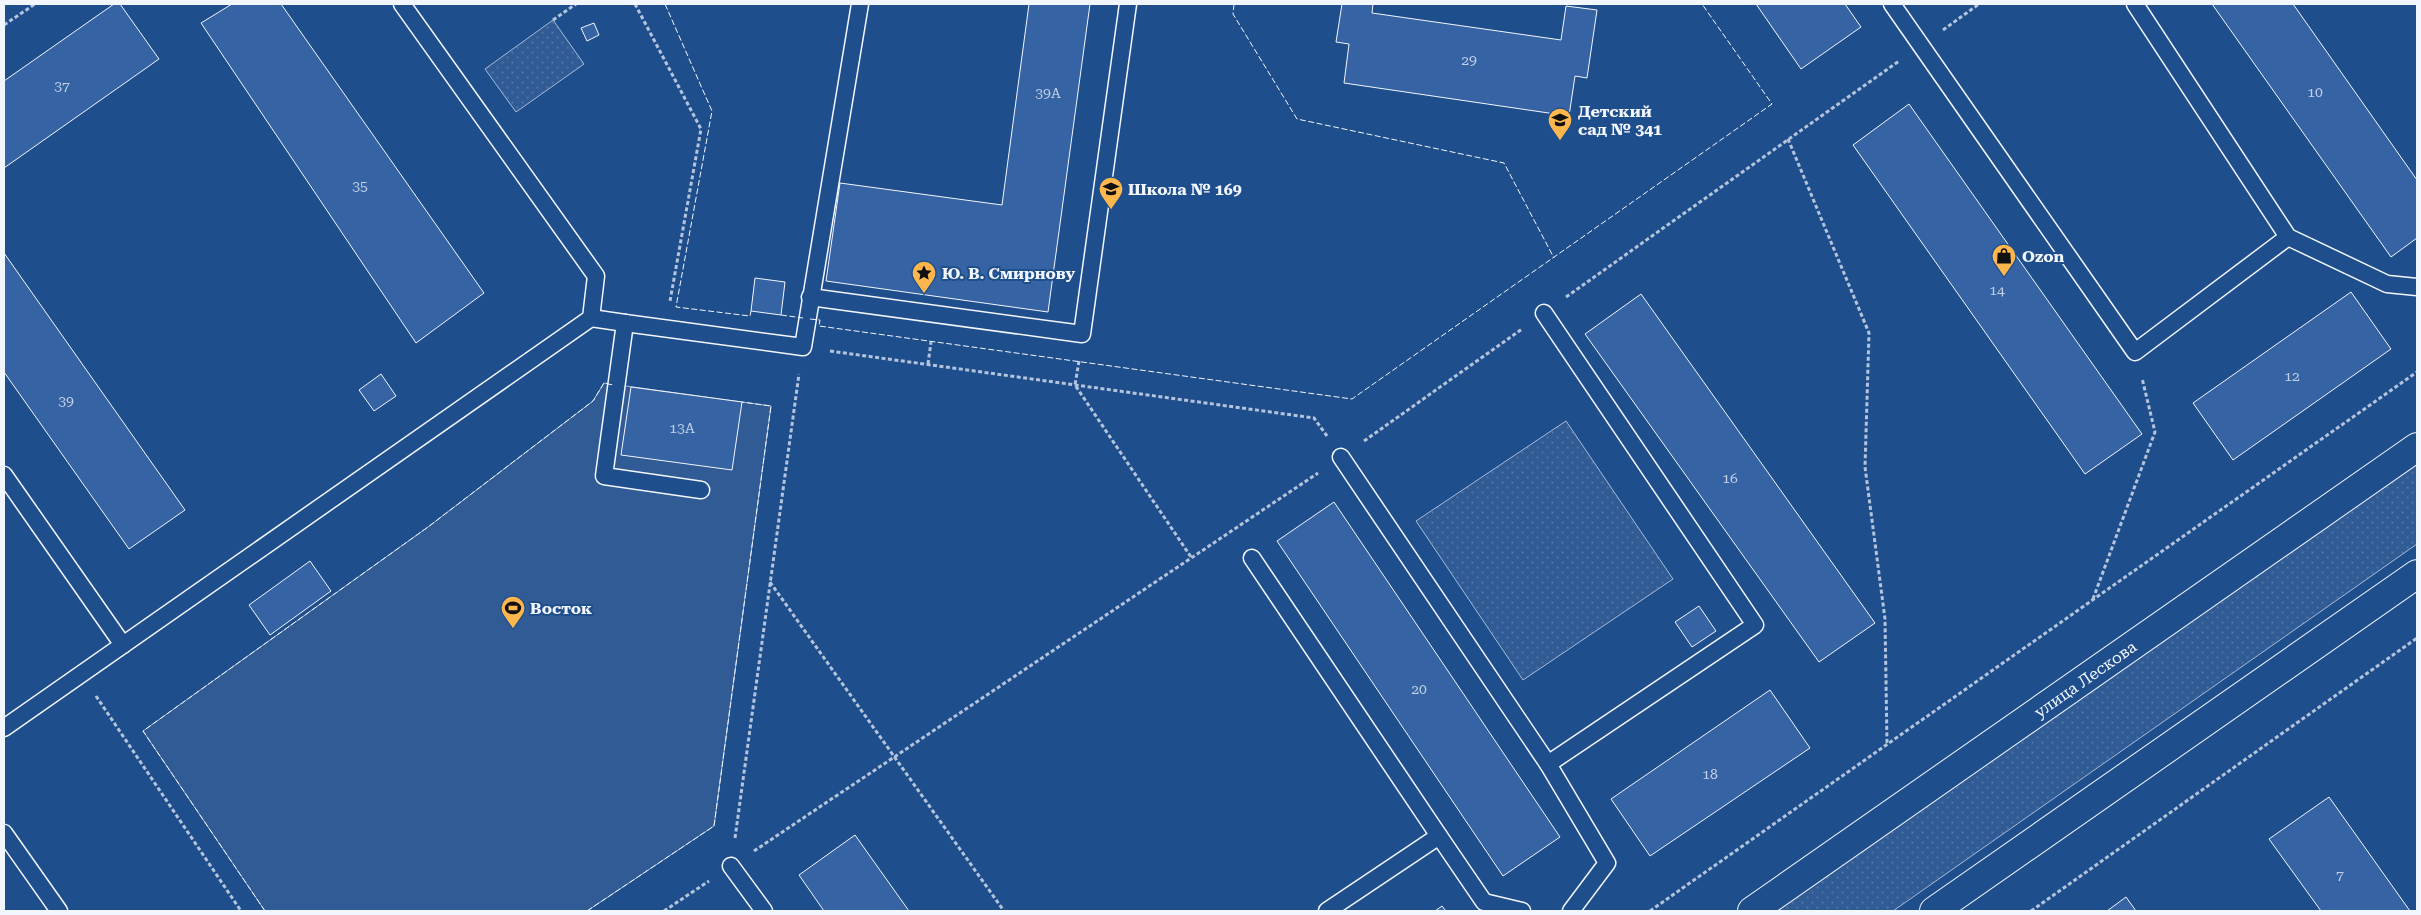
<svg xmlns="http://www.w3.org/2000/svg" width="2421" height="915" font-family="'Roboto Serif',serif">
	<defs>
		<pattern id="green-dots" width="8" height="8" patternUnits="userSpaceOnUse" patternTransform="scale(1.25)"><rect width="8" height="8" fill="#305b95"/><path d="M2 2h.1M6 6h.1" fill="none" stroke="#4e73a5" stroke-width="1.8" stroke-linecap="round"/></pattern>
	</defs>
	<rect width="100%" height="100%" fill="#1f4e8c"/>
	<g fill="url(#green-dots)" stroke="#a8bbd7">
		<path d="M 553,20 L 584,64 L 516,112 L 485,69 Z"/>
		<path d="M 1566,421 L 1673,579 L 1523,680 L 1416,521 Z"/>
		<path d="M 2417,463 L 2417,544 L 1893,911 L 1776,911 Z"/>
	</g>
	<path fill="#305b95" stroke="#a8bbd7" d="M 604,383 L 771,406 L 714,826 L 587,911 L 265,911 L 143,731 L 428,527 L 593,401 Z"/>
	<g fill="#3563a3" stroke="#f2f6ff">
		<path d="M 114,4 L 120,4 L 159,59 L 4,168 L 4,81 Z"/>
		<path d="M 232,4 L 281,4 L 484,293 L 416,343 L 201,23 Z"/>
		<path d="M 1029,4 L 1090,4 L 1048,312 L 826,281 L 840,183 L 1002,205 Z"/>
		<path d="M 1342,4 L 1373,4 L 1372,13 L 1561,40 L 1566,6 L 1597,10 L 1587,78 L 1575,76 L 1569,116 L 1344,83 L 1349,44 L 1336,42 Z"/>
		<path d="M 1756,4 L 1845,4 L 1861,27 L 1801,69 Z"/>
		<path d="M 2212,4 L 2293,4 L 2417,180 L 2417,238 L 2391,257 Z"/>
		<path d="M 594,23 L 599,35 L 587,41 L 581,28 Z"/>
		<path d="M 1909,104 L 2142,434 L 2085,474 L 1853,145 Z"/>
		<path d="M 4,253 L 185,510 L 129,549 L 4,372 Z"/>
		<path d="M 755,278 L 785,282 L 781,315 L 751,311 Z"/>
		<path d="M 2351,292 L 2391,349 L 2233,460 L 2193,403 Z"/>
		<path d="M 1641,294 L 1875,623 L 1819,662 L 1585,334 Z"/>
		<path d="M 381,374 L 396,396 L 374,411 L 359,390 Z"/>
		<path d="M 631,387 L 742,402 L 732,470 L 621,455 Z"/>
		<path d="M 1334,502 L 1560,837 L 1503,876 L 1277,541 Z"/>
		<path d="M 310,561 L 331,591 L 270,635 L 249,605 Z"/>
		<path d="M 1699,606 L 1716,631 L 1692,647 L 1675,622 Z"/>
		<path d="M 1770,690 L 1810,748 L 1650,856 L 1611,799 Z"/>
		<path d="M 2329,797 L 2410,911 L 2321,911 L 2269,839 Z"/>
		<path d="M 855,835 L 909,911 L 824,911 L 799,875 Z"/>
		<path d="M 2126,897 L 2136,911 L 2107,911 Z"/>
		<path d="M 1442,906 L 1446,911 L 1435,911 Z"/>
	</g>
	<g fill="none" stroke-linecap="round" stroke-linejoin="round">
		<defs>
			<g id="service">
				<path d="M 1892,4 L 2135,352 L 2288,237"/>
				<path d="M 2135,4 L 2288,237 L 2387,284 L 2417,287"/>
				<path d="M 810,297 L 1082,334 L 1128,4"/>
				<path d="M 1544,313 L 1755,625 L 1548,764 L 1607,863 L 1571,911"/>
				<path d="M 591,318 L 625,323 L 604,476 L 701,490"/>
				<path d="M 625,323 L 803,347 L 860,4"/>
				<path d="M 1341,457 L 1548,764"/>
				<path d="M 4,475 L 123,645"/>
				<path d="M 1252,558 L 1439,836"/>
				<path d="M 4,728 L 591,318 L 596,276 L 402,4"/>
				<path d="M 4,833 L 59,911"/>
				<path d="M 731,866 L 764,911"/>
				<path d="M 1327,911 L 1439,836 L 1484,902 L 1522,911"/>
			</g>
			<g id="secondary">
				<path d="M 1752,911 L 2417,447"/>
				<path d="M 1934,911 L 2417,574"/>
			</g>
		</defs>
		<use href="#service" stroke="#f2f6ff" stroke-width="19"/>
		<use href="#secondary" stroke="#f2f6ff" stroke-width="30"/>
		<g stroke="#b3c4dc" stroke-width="3" stroke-dasharray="4 2.5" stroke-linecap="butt">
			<path d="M 635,4 L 701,129 L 670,301"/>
			<path d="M 553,20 L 576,4"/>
			<path d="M 4,25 L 35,4"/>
			<path d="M 1943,30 L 1979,4"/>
			<path d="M 1788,139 L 1869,333 L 1865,467 L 1885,619 L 1887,744"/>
			<path d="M 1566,297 L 1899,61"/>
			<path d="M 830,351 L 1314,418 L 1327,436"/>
			<path d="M 1079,361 L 1075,385 L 1191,557"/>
			<path d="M 928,364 L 931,342"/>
			<path d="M 1364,441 L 1522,329"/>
			<path d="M 770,582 L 1004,911"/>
			<path d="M 2093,599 L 2155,432 L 2142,378"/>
			<path d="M 96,696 L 241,911"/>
			<path d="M 735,838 L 799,374"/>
			<path d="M 754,851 L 1318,473"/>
			<path d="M 664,911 L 709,881"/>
			<path d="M 1650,911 L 2417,372"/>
			<path d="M 2031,911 L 2417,638"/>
		</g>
		<use href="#service" stroke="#1f4e8c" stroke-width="16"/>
		<use href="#secondary" stroke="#1f4e8c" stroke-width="28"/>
		<g stroke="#f2f6ff" stroke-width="1" stroke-dasharray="6 2.5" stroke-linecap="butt">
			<path d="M 665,4 L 712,111 L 676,307 L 750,316 L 751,311"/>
			<path d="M 1234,4 L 1233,14 L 1297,119 L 1504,163 L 1554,258"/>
			<path d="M 781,315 L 803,318"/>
			<path d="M 810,319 L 820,320 L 819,326 L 1352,399 L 1772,104 L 1702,4"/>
			<path d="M 265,911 L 143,731 L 428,527 L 593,401 L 604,383 L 613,385"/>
			<path d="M 587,911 L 714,826 L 771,406 L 742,402"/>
		</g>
	</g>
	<defs>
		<symbol id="school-pin" viewBox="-11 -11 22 30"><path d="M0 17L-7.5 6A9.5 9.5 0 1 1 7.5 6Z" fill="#ffb74d" stroke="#1f4e8c"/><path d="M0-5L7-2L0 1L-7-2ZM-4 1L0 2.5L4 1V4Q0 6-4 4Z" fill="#111"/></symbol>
		<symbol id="shop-pin" viewBox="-11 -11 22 30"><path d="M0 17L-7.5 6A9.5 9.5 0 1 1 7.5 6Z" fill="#ffb74d" stroke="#1f4e8c"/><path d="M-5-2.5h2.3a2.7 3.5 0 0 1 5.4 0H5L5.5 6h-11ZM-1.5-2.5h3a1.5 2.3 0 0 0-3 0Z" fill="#111"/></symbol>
		<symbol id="sight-pin" viewBox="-11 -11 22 30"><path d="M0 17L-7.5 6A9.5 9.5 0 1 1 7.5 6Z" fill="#ffb74d" stroke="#1f4e8c"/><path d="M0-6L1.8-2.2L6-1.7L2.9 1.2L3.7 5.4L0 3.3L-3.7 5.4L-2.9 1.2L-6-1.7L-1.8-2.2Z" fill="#111"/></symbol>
		<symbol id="stadium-pin" viewBox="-11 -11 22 30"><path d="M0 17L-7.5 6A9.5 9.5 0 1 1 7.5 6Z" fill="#ffb74d" stroke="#1f4e8c"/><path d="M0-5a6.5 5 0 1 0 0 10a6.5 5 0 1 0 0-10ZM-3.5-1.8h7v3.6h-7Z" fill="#111"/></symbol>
	</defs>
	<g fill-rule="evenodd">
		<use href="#school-pin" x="1546" y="106" width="28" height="38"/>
		<use href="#school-pin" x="1097" y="175" width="28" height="38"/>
		<use href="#shop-pin" x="1990" y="242" width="28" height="38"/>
		<use href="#sight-pin" x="910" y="259" width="28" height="38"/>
		<use href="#stadium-pin" x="499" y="594" width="28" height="38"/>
	</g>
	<g text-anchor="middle" stroke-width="4" stroke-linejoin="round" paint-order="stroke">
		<g font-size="14" fill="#c3d1e8">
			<text x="1469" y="65">29</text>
			<text x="62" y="91">37</text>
			<text x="2315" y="97">10</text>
			<text x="1048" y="98">39А</text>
			<text x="360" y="191">35</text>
			<text x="1997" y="295">14</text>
			<text x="2292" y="381">12</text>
			<text x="66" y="406">39</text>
			<text x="682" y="433">13А</text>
			<text x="1730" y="483">16</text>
			<text x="1419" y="694">20</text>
			<text x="1710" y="779">18</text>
			<text x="2340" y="880">7</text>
		</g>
		<g font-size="16" font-weight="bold" fill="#f2f6ff" stroke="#1f4e8c" text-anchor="start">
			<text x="1578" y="117">Детский<tspan x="1578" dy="18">сад № 341</tspan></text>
			<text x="1128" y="195">Школа № 169</text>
			<text x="2022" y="262">Ozon</text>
			<text x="942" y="279">Ю. В. Смирнову</text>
			<text x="530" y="614">Восток</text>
		</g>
		<g font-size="16" fill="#f2f6ff" stroke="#1f4e8c">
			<text transform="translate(2085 679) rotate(-35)" y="6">улица Лескова</text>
		</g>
	</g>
	<rect width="2421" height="915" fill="none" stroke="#f2f6ff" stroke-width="10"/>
</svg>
